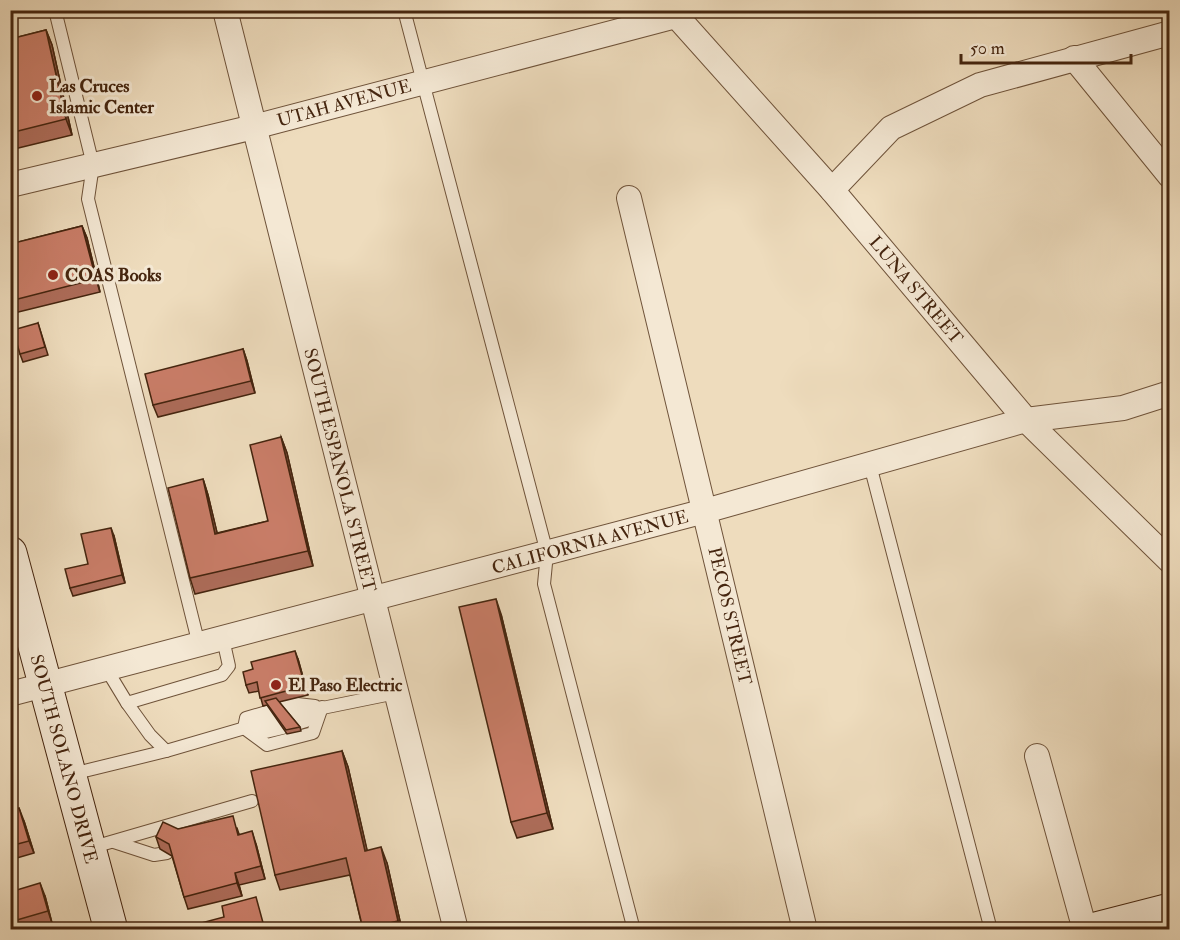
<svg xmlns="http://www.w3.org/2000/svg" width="1180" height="940" font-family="'IM FELL Double Pica',serif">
	<rect width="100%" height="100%" fill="#eedcbd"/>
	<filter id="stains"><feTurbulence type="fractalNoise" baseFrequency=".00333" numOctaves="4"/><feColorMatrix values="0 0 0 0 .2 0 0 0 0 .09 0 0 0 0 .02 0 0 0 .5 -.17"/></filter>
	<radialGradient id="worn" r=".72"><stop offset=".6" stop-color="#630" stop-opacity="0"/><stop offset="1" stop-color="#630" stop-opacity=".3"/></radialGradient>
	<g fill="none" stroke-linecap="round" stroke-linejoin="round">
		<defs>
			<g id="lane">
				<path d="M 55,10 L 93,165 L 88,199 L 199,645"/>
				<path d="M 404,10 L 547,553 L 544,584 L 634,930"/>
				<path d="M 870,465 L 991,930"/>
				<path d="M 107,670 L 127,703 L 222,675 L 229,666 L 223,639"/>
				<path d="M 127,703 L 150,735 L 166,751"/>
				<path d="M 282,707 L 297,704 L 315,706"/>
				<path d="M 288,715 L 396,693"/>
				<path d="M 296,724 L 306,721 L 319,710"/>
				<path d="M 244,728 L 267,745 L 313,733 L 322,707"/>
				<path d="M 244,728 L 246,718 L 270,711"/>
				<path d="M 248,729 L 266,732 L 283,728"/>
				<path d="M 72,774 L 166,751 L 276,719"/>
				<path d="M 114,842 L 154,855 L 167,853"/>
				<path d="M 90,848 L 252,801"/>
			</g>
			<g id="street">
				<path d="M 225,10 L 456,930"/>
				<path d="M 671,10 L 832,190 L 1026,420 L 1170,561"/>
				<path d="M 1074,58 L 1170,176"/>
				<path d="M 10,185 L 254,127 L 676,16"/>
				<path d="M 832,190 L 891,128 L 980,85 L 1170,33"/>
				<path d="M 629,198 L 805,930"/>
				<path d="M 10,694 L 705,511 L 1026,420 L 1123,408 L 1170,393"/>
				<path d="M 1037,756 L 1085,930"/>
			</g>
			<g id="secondary">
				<path d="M 10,553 L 111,930"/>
				<path d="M 1092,930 L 1170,910"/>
			</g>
		</defs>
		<use href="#lane" stroke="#6f533a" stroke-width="14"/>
		<use href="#street" stroke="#6f533a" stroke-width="26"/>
		<use href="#secondary" stroke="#45250f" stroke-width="35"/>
		<use href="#lane" stroke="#f4e8d4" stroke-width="12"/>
		<use href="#street" stroke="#f4e8d4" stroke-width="24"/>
		<use href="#secondary" stroke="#f4e8d4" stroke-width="33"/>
	</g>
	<g fill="#ad6c59" stroke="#45250f" stroke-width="1.5">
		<path d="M 46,30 L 52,45 L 72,135 L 10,150 L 10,39 Z"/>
		<path d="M 82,226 L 87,238 L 100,292 L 10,314 L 10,244 Z"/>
		<path d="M 38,323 L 48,355 L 23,362 L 20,354 Z"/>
		<path d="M 243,349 L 247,361 L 255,393 L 158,417 L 153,405 Z"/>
		<path d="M 281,437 L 287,453 L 313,566 L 195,594 L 190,578 L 203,479 L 208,495 L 217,533 L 268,521 Z"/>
		<path d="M 114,536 L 125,583 L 73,596 L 70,588 L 88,564 Z"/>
		<path d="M 501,614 L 553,829 L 517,838 L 511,822 Z"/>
		<path d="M 298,659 L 308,695 L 279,702 L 300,727 L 301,731 L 287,734 L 267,705 L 263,706 L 259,691 L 249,693 L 246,685 Z"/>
		<path d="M 342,751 L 348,767 L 367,851 L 387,863 L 402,930 L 363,930 L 350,875 L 280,890 L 275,875 Z"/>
		<path d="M 10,811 L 24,821 L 34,853 L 10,860 Z"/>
		<path d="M 237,828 L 239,834 L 256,844 L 265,879 L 239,885 L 242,896 L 188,909 L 184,897 L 172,856 L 160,849 L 156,837 L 178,829 Z"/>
		<path d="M 10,892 L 45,896 L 52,923 L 30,930 L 10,930 Z"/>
	</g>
	<g fill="#8d5849" stroke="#45250f" stroke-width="1.5">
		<path d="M 46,30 L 52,45 L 72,135 L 66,119 Z"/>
		<path d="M 82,226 L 87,238 L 100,292 L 96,279 Z"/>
		<path d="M 243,349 L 247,361 L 255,393 L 251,381 Z"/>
		<path d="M 281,437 L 287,453 L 313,566 L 308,551 Z"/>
		<path d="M 203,479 L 208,495 L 221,549 L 215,534 Z"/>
		<path d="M 111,528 L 114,536 L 125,583 L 122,575 Z"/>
		<path d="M 496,599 L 501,614 L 553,829 L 547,813 Z"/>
		<path d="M 295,651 L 298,659 L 308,695 L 305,686 Z"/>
		<path d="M 342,751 L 348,767 L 371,867 L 365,851 Z"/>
		<path d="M 19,808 L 24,821 L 34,853 L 29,841 Z"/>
		<path d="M 252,831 L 256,844 L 265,879 L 261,866 Z"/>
		<path d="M 381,847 L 387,863 L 402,930 L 401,930 L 398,921 Z"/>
		<path d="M 235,873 L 239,885 L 242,896 L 237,883 Z"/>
		<path d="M 40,883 L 45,896 L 52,923 L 48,911 Z"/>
	</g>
	<g fill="#c97d68" stroke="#45250f" stroke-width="1.5">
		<path d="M 46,30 L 66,119 L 10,133 L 10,39 Z"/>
		<path d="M 82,226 L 96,279 L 10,301 L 10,244 Z"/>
		<path d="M 38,323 L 45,347 L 20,354 L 13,330 Z"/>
		<path d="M 243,349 L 251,381 L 153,405 L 145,374 Z"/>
		<path d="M 281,437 L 308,551 L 190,578 L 168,488 L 203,479 L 215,534 L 268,521 L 250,445 Z"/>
		<path d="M 111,528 L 122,575 L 70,588 L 65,569 L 88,564 L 81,534 Z"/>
		<path d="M 496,599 L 547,813 L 511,822 L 459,607 Z"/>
		<path d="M 295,651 L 305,686 L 260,698 L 257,682 L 246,685 L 243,672 L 253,669 L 251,662 Z"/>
		<path d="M 276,698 L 300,727 L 286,730 L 265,701 Z"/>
		<path d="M 342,751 L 365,851 L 381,847 L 398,921 L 363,929 L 346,858 L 275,875 L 251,771 Z"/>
		<path d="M 19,808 L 29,841 L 10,846 L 10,811 Z"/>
		<path d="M 233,816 L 238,835 L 252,831 L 261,866 L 235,873 L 237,883 L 184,897 L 169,844 L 156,837 L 163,822 L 178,829 Z"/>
		<path d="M 40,883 L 48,911 L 10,922 L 10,892 Z"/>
		<path d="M 256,897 L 265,930 L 175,930 L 224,917 L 222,906 Z"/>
	</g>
	<g fill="#8f2418" stroke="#f4e8d4" stroke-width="2">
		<circle cx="37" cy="96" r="6"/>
		<circle cx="53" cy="275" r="6"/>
		<circle cx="276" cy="685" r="6"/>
	</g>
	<g text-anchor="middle" stroke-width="6" stroke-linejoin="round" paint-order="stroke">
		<g font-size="18" font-weight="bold" fill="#45250f" stroke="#f4e8d4" text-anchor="start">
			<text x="49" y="92">Las Cruces<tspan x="49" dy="21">Islamic Center</tspan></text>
			<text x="65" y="281">COAS Books</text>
			<text x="288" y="691">El Paso Electric</text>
		</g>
		<g font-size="18" fill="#45250f" stroke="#f4e8d4">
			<text transform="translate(344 103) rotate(-15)" y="6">UTAH AVENUE</text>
			<text transform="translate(916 290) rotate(50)" y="6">LUNA STREET</text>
			<text transform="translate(340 470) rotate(76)" y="6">SOUTH ESPANOLA STREET</text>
			<text transform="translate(590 542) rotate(-15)" y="6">CALIFORNIA AVENUE</text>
			<text transform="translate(730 616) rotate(77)" y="6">PECOS STREET</text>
			<text transform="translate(64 759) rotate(75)" y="6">SOUTH SOLANO DRIVE</text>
		</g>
	</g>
	<rect width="1180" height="940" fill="none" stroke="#eedcbd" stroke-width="36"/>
	<rect x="12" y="12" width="1156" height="916" fill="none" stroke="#45250f" stroke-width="3"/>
	<rect x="18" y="18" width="1144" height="904" fill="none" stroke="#45250f" stroke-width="1.5"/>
	<path d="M961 54v9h170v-9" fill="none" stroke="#45250f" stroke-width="3"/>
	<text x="970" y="54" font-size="18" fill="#45250f" stroke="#f4e8d4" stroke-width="4.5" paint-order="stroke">50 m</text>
	<rect width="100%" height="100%" filter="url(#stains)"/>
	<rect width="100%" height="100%" fill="url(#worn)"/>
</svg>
